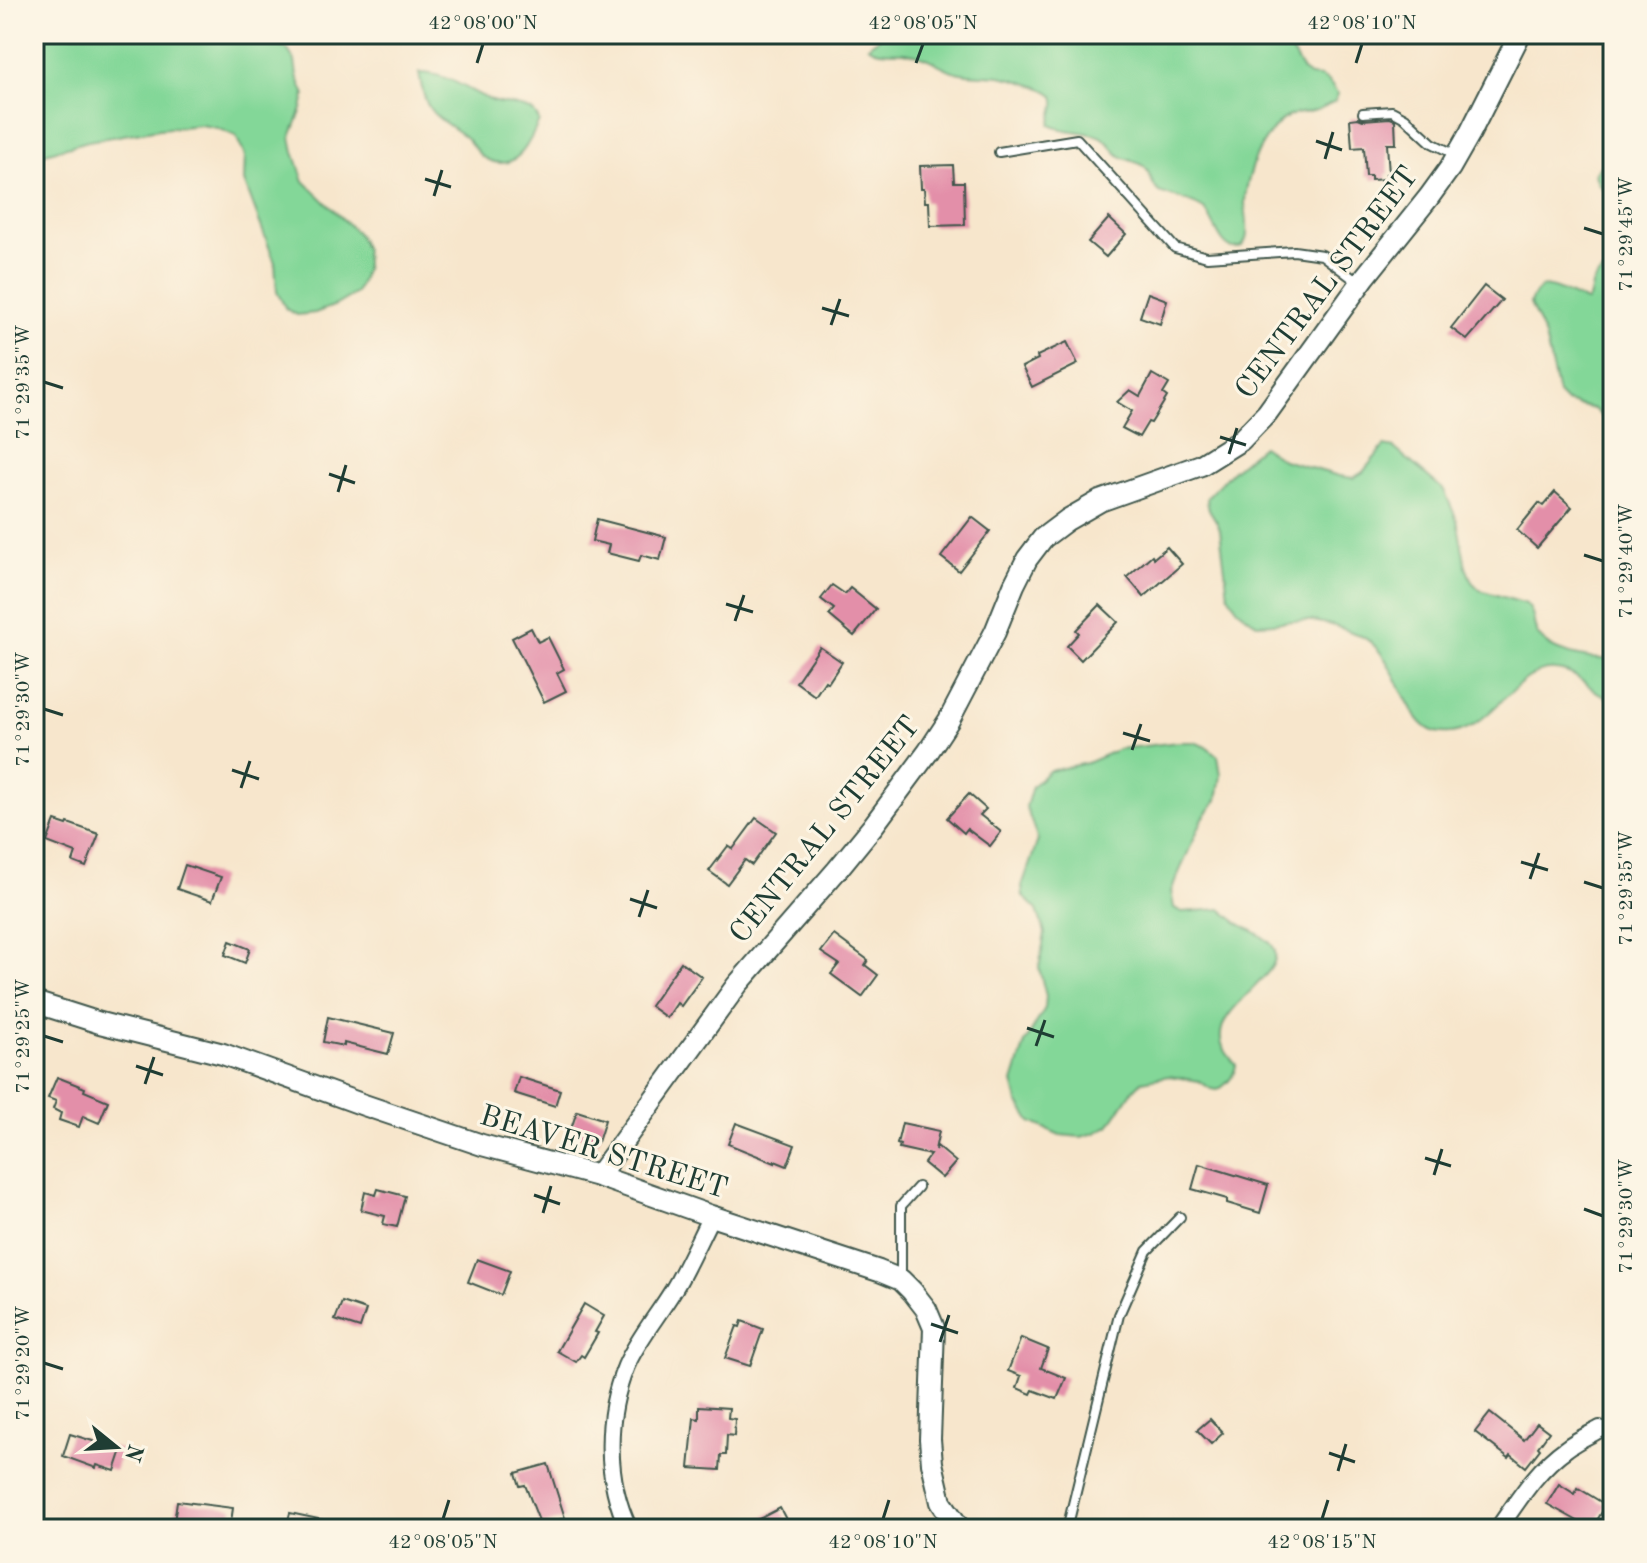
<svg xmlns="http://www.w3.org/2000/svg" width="1647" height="1563" font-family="'Old Standard TT',serif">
	<rect width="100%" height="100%" fill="#fcf5e5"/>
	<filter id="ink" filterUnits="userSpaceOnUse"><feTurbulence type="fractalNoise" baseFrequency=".0125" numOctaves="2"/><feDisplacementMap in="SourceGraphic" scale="16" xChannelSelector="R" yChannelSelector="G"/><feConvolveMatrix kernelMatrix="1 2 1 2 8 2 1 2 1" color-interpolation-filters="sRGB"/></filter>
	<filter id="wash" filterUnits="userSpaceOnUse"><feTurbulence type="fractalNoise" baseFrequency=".006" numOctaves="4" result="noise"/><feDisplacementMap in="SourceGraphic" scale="32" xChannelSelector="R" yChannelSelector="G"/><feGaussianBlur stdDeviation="1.8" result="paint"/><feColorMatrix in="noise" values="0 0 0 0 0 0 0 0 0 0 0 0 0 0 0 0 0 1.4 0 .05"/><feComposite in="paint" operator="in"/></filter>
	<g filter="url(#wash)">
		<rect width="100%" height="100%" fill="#f7e6cc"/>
		<g fill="#83d798" stroke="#518a66" stroke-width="2">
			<path d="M 34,34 L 265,34 L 272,42 L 287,49 L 295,61 L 297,76 L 305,95 L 302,109 L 291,137 L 294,152 L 304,181 L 358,234 L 365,250 L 366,265 L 362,280 L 356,293 L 336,305 L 315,313 L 297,315 L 286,309 L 277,292 L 275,263 L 244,181 L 245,156 L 236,136 L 217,128 L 201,125 L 159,129 L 88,141 L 42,154 L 34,152 Z"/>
			<path d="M 884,34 L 1281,34 L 1303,71 L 1310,76 L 1321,77 L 1329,82 L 1338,94 L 1335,101 C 1328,105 1321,109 1313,111 C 1305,113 1296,113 1289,116 C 1275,122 1257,150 1253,165 C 1250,175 1245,189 1245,201 C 1244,211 1256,250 1233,248 C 1221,248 1213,219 1205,210 C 1196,202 1171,196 1159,192 C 1152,186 1152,178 1147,170 C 1141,160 1127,162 1119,155 C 1112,150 1109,141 1101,137 C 1085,130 1066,133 1050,125 C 1051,117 1059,102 1053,95 C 1048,88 1010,78 1000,76 C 986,74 970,76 956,72 C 940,67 928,56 910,53 C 896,50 880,55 868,46 Z"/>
			<path d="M 419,73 C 447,73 465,89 490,100 C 501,105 515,104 527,109 C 534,111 537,115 539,121 C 529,144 516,174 486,159 C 476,154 472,142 464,136 C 432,113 426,115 419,73 Z"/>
			<path d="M 1613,162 L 1613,201 L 1598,183 L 1595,174 C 1600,165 1603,163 1613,162 Z"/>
			<path d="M 1613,266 L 1613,427 L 1594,409 L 1566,402 L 1558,394 L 1545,337 L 1530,304 C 1541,269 1564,297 1587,301 C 1592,295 1590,290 1593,283 C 1596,275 1607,270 1613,266 Z"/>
			<path d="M 1262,446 L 1283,460 L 1339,476 L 1353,478 L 1363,472 L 1384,446 L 1394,448 L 1444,490 L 1457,520 L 1466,567 L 1472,582 L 1480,590 L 1526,604 C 1536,614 1532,623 1537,633 C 1548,654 1592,660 1613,659 L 1613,701 C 1592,693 1578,671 1555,670 C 1512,666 1487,744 1436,732 C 1404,725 1398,651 1359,635 C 1345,629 1326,623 1312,621 C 1293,619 1275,624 1257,624 L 1238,609 L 1228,595 L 1220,530 C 1216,514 1207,515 1207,497 L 1232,471 Z"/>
			<path d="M 1178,742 L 1194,742 L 1207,747 L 1218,756 L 1221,775 L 1217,800 L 1203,818 L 1171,891 L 1174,908 L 1182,912 L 1221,909 C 1227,914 1233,920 1240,924 C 1250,930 1265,936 1272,945 C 1293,974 1210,1006 1222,1044 C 1224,1051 1231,1059 1236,1065 C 1234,1077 1228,1083 1218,1090 L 1211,1089 L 1199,1081 L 1169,1076 L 1142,1081 L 1133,1090 L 1109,1126 L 1095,1133 L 1081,1137 L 1060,1135 L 1031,1122 L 1018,1102 L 1013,1082 L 1025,1043 L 1045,1008 L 1046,996 L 1039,968 L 1045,933 L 1037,910 L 1023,896 L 1022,886 L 1038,840 L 1026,807 L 1032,786 L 1049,771 L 1087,763 L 1119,749 Z"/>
		</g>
		<g id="blocks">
			<g fill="#e38fa9">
				<path d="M 1358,118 L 1363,120 L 1390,118 L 1395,120 L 1396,144 L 1387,144 L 1389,174 L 1386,174 L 1387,179 L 1371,180 L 1371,176 L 1366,176 L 1364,147 L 1352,148 L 1350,119 Z"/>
				<path d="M 953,165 L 954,182 L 964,182 L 965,225 L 930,226 L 929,202 L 925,202 L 924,188 L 921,188 L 920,166 Z"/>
				<path d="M 1109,218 L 1126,234 L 1106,257 L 1088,242 Z"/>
				<path d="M 1484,286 L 1502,300 L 1467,340 L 1451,328 Z"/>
				<path d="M 1148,293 L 1167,300 L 1160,324 L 1140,317 Z"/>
				<path d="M 1067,342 L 1078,364 L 1032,387 L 1022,367 L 1038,359 L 1037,356 Z"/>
				<path d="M 1152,374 L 1169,384 L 1163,394 L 1167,397 L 1151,423 L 1148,422 L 1139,437 L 1122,428 L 1132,411 L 1117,402 L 1130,390 L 1140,396 Z"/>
				<path d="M 1555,492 L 1572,507 L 1537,548 L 1517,530 L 1539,503 L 1543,506 Z"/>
				<path d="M 972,517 L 990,531 L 959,571 L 941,557 Z"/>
				<path d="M 597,519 L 666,537 L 660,560 L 641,555 L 639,561 L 607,553 L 609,545 L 592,541 Z"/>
				<path d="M 1167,547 L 1182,564 L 1144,597 L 1127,577 L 1152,555 L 1154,558 Z"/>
				<path d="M 832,585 L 845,594 L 850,588 L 876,609 L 854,636 L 829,615 L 834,609 L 821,599 Z"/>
				<path d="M 1100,605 L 1118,622 L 1081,660 L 1067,646 L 1079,633 L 1076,630 Z"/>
				<path d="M 531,628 L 538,642 L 548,637 L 564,669 L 557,673 L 566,691 L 544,702 L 512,638 Z"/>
				<path d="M 820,647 L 842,662 L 828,683 L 825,681 L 815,696 L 796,682 Z"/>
				<path d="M 969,794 L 986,809 L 980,815 L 1001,832 L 990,846 L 967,829 L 964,833 L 947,818 Z"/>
				<path d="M 756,818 L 776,832 L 752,865 L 745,860 L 727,884 L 709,871 L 728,846 L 733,849 Z"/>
				<path d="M 55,821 L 67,825 L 68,823 L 99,834 L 86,867 L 73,862 L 76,853 L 47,842 Z"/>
				<path d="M 185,865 L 221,877 L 212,901 L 177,889 Z"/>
				<path d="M 834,935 L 868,960 L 865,965 L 878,975 L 862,997 L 831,974 L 839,964 L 821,952 Z"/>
				<path d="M 230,941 L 250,949 L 245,963 L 225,955 Z"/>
				<path d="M 681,962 L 702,977 L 681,1006 L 677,1003 L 667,1018 L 650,1006 Z"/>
				<path d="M 328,1017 L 394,1033 L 388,1054 L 344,1043 L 344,1046 L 323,1042 Z"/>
				<path d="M 57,1077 L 85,1088 L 84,1091 L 108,1101 L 99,1123 L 83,1116 L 79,1127 L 59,1120 L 61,1113 L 53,1109 L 56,1101 L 48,1098 Z"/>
				<path d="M 519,1077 L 560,1090 L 555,1106 L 514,1093 Z"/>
				<path d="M 577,1111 L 605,1120 L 598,1142 L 570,1132 Z"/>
				<path d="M 736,1123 L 795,1145 L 787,1166 L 775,1161 L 775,1163 L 728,1144 Z"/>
				<path d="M 902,1123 L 939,1131 L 935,1150 L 937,1146 L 956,1162 L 942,1178 L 924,1163 L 930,1155 L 899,1148 L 900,1145 L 897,1144 Z"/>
				<path d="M 1199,1164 L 1268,1185 L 1260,1213 L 1227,1203 L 1227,1199 L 1192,1189 Z"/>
				<path d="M 378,1189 L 405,1196 L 397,1227 L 383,1224 L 385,1216 L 361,1210 L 365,1192 L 376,1195 Z"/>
				<path d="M 477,1259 L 510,1271 L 501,1295 L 468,1282 Z"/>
				<path d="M 342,1302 L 366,1310 L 360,1328 L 335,1320 Z"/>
				<path d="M 584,1304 L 604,1316 L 595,1332 L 598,1333 L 584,1357 L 581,1355 L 576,1362 L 557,1351 Z"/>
				<path d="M 742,1321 L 763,1329 L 750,1366 L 725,1358 L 737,1326 L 740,1327 Z"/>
				<path d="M 1021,1338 L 1048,1349 L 1041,1368 L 1066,1378 L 1057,1399 L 1033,1390 L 1031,1394 L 1017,1388 L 1021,1376 L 1008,1371 Z"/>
				<path d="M 699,1406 L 729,1408 L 728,1418 L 735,1419 L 734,1436 L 727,1435 L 726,1455 L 721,1455 L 720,1470 L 689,1468 L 694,1418 L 699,1419 Z"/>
				<path d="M 1490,1413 L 1524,1440 L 1537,1423 L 1549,1432 L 1538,1447 L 1540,1449 L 1526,1467 L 1511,1455 L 1509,1458 L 1475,1432 Z"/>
				<path d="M 1210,1419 L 1223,1433 L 1211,1444 L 1197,1430 Z"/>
				<path d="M 70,1434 L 122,1450 L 115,1471 L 97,1465 L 96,1468 L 63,1456 Z"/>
				<path d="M 548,1464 L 565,1518 L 541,1526 L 525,1485 L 520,1486 L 516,1473 Z"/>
				<path d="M 1559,1484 L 1575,1494 L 1578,1488 L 1606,1505 L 1592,1529 L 1547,1504 Z"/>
				<path d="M 177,1501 L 233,1508 L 230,1529 L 195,1528 L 195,1524 L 174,1522 Z"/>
				<path d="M 780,1508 L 791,1529 L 740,1529 Z"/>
				<path d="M 290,1513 L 333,1522 L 333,1529 L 286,1529 Z"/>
			</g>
		</g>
	</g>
	<g filter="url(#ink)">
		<use href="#blocks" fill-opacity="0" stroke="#3f564b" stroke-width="2"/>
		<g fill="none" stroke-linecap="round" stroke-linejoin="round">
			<defs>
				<g id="service">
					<path d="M 1363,113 L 1392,111 L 1405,118 L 1432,143 L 1456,155"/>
					<path d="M 999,152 L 1077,139 L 1175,248 L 1207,257 L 1294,251 L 1322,255 L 1359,283"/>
					<path d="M 901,1279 L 901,1206 L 918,1187"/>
					<path d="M 1067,1529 L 1119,1315 L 1147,1251 L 1180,1217"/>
				</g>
				<g id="minor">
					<path d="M 629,1529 C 605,1480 605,1417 626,1366 C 639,1336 662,1311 678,1282 C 690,1260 700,1238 711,1216"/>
					<path d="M 1498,1529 C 1519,1499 1537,1469 1567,1448 C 1577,1440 1589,1435 1600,1429"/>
				</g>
				<g id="tertiary">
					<path d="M 34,1002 L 100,1023 L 223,1054 L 364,1105 L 482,1145 L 598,1176 L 711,1216 L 879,1271 L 901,1280 L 912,1291 L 926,1309 L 934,1328 L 930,1439 L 932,1463 L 941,1502 L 960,1529"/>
					<path d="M 598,1176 L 737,985 L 837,870 L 873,826 L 928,752 L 949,720 L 995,632 L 1014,585 L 1027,559 L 1043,538 L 1067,520 L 1100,501 L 1201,465 L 1241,440 L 1267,413 L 1365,277 L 1429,197 L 1450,168 L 1470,133 L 1520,34"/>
				</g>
			</defs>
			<use href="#service" stroke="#3f564b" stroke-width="12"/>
			<use href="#minor" stroke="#3f564b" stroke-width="20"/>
			<use href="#tertiary" stroke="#3f564b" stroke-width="24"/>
			<use href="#service" stroke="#fff" stroke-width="8"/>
			<use href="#minor" stroke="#fff" stroke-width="16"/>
			<use href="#tertiary" stroke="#fff" stroke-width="20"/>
		</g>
	</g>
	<path fill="none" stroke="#1f3d34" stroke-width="3" d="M 477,63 L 483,44M 916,63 L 923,44M 1356,63 L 1362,44M 1316,141 L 1342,150M 1325,159 L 1333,132M 425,179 L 451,187M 434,196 L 442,170M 1584,228 L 1603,234M 822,308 L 849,316M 831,325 L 840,299M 44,382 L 63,388M 1220,437 L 1246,445M 1229,454 L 1237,428M 329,474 L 355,483M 338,492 L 346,465M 1584,555 L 1603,561M 726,604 L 753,612M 735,621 L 744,595M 44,709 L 63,715M 1123,733 L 1150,741M 1132,750 L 1141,724M 232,770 L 259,779M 241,788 L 250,761M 1521,862 L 1548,870M 1530,879 L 1539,853M 1584,882 L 1603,888M 630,899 L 657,908M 639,917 L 648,890M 1027,1028 L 1054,1037M 44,1036 L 63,1042M 1036,1046 L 1045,1020M 136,1066 L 163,1075M 145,1084 L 154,1057M 1425,1158 L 1451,1166M 1434,1175 L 1442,1149M 534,1195 L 560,1204M 1584,1209 L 1603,1216M 543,1213 L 551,1186M 931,1324 L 958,1333M 940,1342 L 949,1315M 44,1363 L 63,1369M 1329,1453 L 1355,1462M 1338,1471 L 1346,1444M 443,1519 L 449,1500M 883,1519 L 889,1500M 1322,1519 L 1328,1500"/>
	<g text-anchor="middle" stroke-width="6" stroke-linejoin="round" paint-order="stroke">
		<g font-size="30" fill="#1f3d34" stroke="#fcf5e5">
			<text transform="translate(1326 282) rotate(-53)" y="10">CENTRAL STREET</text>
			<text transform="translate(824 829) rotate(-51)" y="10">CENTRAL STREET</text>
			<text transform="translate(604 1151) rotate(17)" y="10">BEAVER STREET</text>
		</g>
	</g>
	<rect width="1647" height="1563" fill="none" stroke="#fcf5e5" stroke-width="88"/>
	<g transform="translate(116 1447) rotate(108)" stroke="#fcf5e5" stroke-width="6" paint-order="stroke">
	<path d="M0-6L14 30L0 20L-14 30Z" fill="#1f3d34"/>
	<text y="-12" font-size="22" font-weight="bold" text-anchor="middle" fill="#1f3d34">N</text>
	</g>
	<rect x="44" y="44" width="1559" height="1475" fill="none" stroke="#1f3d34" stroke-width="3"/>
	<g font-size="20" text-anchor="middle" fill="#1f3d34">
		<text x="483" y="29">42°08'00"N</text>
		<text x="923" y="29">42°08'05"N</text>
		<text x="1362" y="29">42°08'10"N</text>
		<text transform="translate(1625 234) rotate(-90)" y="7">71°29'45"W</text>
		<text transform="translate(22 382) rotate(-90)" y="7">71°29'35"W</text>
		<text transform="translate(1625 561) rotate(-90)" y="7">71°29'40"W</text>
		<text transform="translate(22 709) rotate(-90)" y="7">71°29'30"W</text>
		<text transform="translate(1625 888) rotate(-90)" y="7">71°29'35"W</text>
		<text transform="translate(22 1036) rotate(-90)" y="7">71°29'25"W</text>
		<text transform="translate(1625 1216) rotate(-90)" y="7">71°29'30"W</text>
		<text transform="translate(22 1363) rotate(-90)" y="7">71°29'20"W</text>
		<text x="443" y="1548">42°08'05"N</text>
		<text x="883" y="1548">42°08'10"N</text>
		<text x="1322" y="1548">42°08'15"N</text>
	</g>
</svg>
